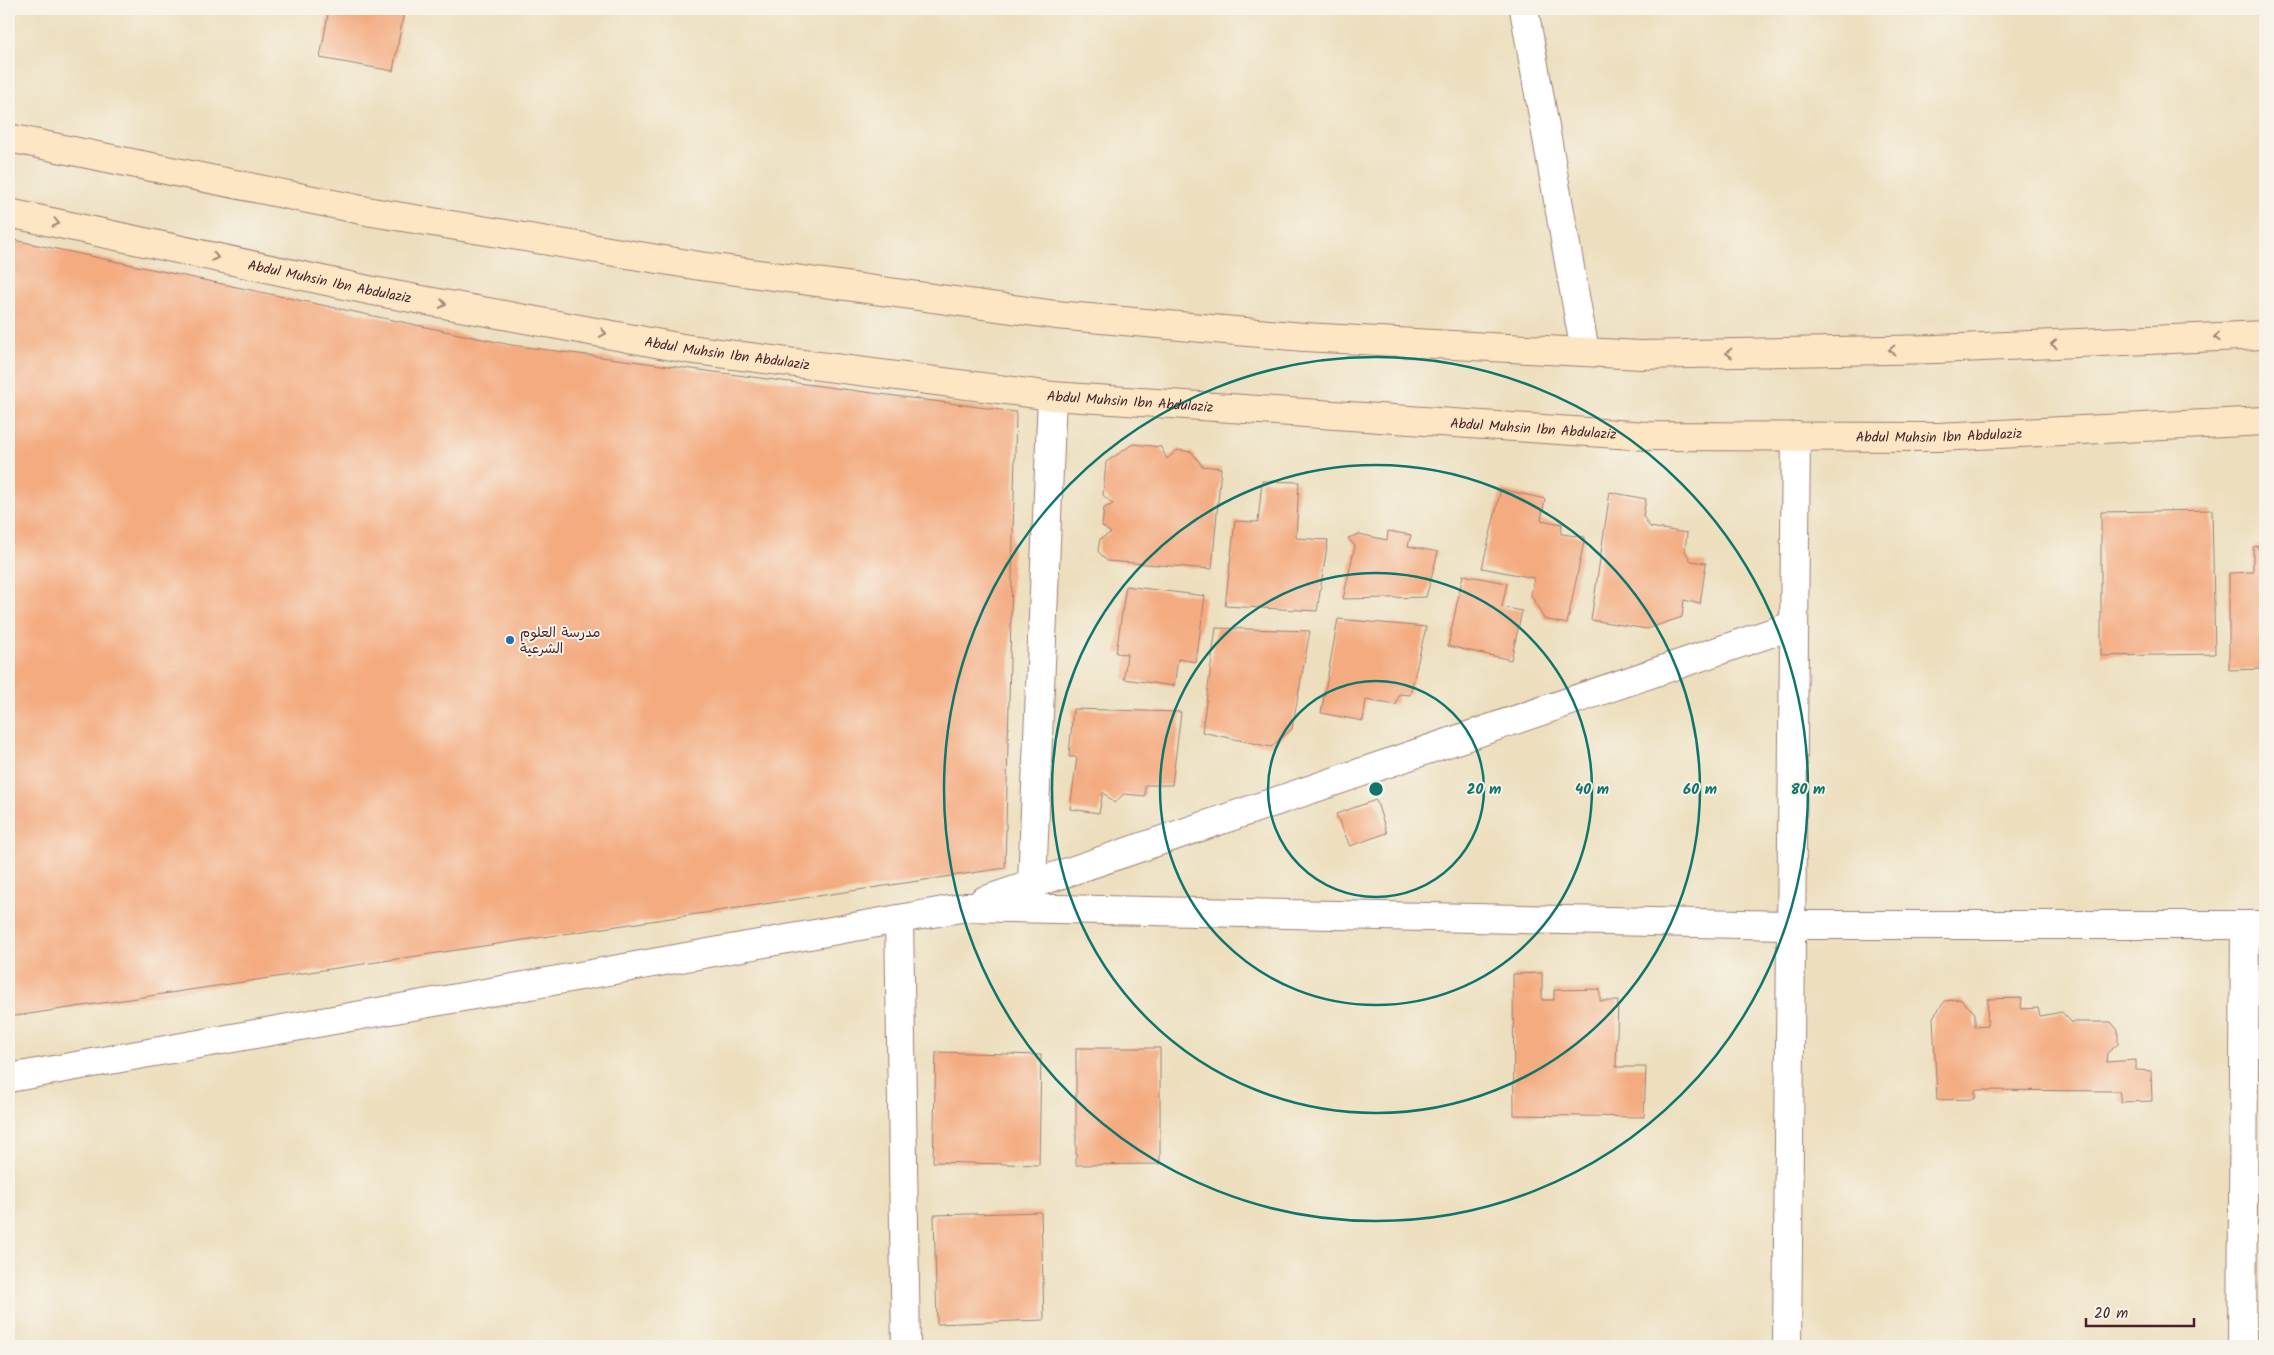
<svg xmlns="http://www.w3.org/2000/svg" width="2274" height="1355" font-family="Kalam,'Playpen Sans Arabic',sans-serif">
	<rect width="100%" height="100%" fill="#f7f3e8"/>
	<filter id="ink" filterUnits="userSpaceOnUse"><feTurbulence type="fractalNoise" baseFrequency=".02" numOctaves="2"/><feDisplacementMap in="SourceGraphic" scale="10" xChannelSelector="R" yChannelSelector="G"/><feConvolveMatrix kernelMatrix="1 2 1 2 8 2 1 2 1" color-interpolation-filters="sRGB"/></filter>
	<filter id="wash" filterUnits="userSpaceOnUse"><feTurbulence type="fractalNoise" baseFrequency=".0096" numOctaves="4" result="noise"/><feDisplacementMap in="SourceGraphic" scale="20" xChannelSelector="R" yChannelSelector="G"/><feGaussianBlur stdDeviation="1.12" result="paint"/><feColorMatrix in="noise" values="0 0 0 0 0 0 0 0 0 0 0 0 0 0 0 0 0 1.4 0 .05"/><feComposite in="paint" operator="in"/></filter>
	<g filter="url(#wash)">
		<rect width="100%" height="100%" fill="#eddfbe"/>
		<g id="blocks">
			<g fill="#f4ab80">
				<path d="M 329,9 L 393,9 L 404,11 L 393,71 L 320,58 Z"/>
				<path d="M 14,240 L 511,345 L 1016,412 L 1005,868 L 9,1017 L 9,252 Z"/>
				<path d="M 1133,444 L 1161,447 L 1167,459 L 1177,450 L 1192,452 L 1202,466 L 1221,468 L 1212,569 L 1107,561 L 1098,551 L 1100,539 L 1111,533 L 1102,526 L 1104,508 L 1113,504 L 1103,495 L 1106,462 Z"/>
				<path d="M 1262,481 L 1299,482 L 1296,538 L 1328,540 L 1317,611 L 1225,606 L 1235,521 L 1258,522 Z"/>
				<path d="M 1501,489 L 1545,499 L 1541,520 L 1562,524 L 1561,534 L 1585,537 L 1567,624 L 1544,619 L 1531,595 L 1534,578 L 1482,568 Z"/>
				<path d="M 1610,492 L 1646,499 L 1643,516 L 1650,527 L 1687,533 L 1685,551 L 1691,561 L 1706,563 L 1700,604 L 1684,600 L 1682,617 L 1647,629 L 1591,620 Z"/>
				<path d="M 2212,510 L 2215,654 L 2101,656 L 2101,512 Z"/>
				<path d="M 1388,531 L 1411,535 L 1408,546 L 1438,552 L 1426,597 L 1343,599 L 1355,546 L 1348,538 L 1359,534 L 1387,540 Z"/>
				<path d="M 2265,546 L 2265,669 L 2229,670 L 2229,573 L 2253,572 L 2253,547 Z"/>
				<path d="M 1463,575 L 1507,583 L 1502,607 L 1522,611 L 1511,660 L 1448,646 Z"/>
				<path d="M 1126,586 L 1205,596 L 1196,662 L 1178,659 L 1174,686 L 1124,679 L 1127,654 L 1116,653 Z"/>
				<path d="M 1338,619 L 1426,627 L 1410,695 L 1399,694 L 1396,705 L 1366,700 L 1363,721 L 1321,713 Z"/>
				<path d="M 1216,628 L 1310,631 L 1292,729 L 1271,747 L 1202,732 Z"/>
				<path d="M 1073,709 L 1181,712 L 1172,785 L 1145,785 L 1145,796 L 1124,794 L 1114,803 L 1103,792 L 1099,813 L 1070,809 L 1077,757 L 1069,757 Z"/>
				<path d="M 1376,800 L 1387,833 L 1350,846 L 1336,814 Z"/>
				<path d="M 1542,973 L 1542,1000 L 1554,1000 L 1554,990 L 1600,989 L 1600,1001 L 1618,1001 L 1616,1067 L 1646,1067 L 1644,1117 L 1514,1115 L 1513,974 Z"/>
				<path d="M 2022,998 L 2021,1009 L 2038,1008 L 2040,1016 L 2062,1012 L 2071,1022 L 2111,1022 L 2118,1030 L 2118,1044 L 2107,1053 L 2106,1062 L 2136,1060 L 2136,1070 L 2151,1071 L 2152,1101 L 2121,1102 L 2119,1091 L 1975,1090 L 1975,1099 L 1937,1100 L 1933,1017 L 1945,1001 L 1960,999 L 1975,1013 L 1975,1027 L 1987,1026 L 1988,999 Z"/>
				<path d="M 1076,1048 L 1160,1048 L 1160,1164 L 1076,1165 Z"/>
				<path d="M 936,1052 L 1041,1055 L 1039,1165 L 933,1162 Z"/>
				<path d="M 1041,1212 L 1044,1320 L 937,1324 L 934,1215 Z"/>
			</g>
		</g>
	</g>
	<g filter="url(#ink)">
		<use href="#blocks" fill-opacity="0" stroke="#9c7f74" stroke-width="1"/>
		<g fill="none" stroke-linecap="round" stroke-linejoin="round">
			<defs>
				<g id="minor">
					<path d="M 1524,9 L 1585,352"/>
					<path d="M 1032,884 L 1052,396"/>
					<path d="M 983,901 L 1794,625"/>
					<path d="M 899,919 L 906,1346"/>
					<path d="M 9,1078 L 966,907 L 1791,925 L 2265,925"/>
					<path d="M 1787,1346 L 1796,436"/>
					<path d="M 2242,1346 L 2245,925"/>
				</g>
				<g id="secondary">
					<path d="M 9,138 L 372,212 L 700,266 L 1056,315 L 1304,337 L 1641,355 L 1937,349 L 2265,335"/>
					<path id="s1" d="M 9,213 L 373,291 L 688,349 L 1052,396 L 1647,436 L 1938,437 L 2265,421"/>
				</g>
			</defs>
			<use href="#minor" stroke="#9c7f74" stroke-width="30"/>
			<use href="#secondary" stroke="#9c7f74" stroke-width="30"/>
			<use href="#minor" stroke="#fff" stroke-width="28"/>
			<use href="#secondary" stroke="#fce6c4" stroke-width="28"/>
		</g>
		<defs><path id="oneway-chevron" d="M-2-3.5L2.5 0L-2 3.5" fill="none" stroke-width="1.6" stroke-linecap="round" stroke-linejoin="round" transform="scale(1.25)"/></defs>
		<g stroke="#a38278">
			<use href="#oneway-chevron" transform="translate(56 223) rotate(12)"/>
			<use href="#oneway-chevron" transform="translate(215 257) rotate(12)"/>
			<use href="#oneway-chevron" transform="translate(443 304) rotate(10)"/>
			<use href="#oneway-chevron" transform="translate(603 333) rotate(10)"/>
			<use href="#oneway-chevron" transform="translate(2217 337) rotate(177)"/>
			<use href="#oneway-chevron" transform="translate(2054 344) rotate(177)"/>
			<use href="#oneway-chevron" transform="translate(1892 350) rotate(179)"/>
			<use href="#oneway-chevron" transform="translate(1729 353) rotate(179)"/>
		</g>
	</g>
	<g fill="none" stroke="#0f766e" stroke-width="2.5">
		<circle cx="1376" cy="789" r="108"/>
		<circle cx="1376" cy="789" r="216"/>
		<circle cx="1376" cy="789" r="324"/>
		<circle cx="1376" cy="789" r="432"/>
	</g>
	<circle fill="#1f6fb2" stroke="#f7f3e8" stroke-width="2" cx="510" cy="640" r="5"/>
	<g text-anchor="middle" stroke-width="4" stroke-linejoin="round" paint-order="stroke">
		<g font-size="14" fill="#4a1f2b" stroke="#f7f3e8">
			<text dy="5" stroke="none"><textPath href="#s1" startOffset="328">Abdul Muhsin Ibn Abdulaziz</textPath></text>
			<text dy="5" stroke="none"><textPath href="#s1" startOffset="732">Abdul Muhsin Ibn Abdulaziz</textPath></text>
			<text dy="5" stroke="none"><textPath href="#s1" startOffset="1138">Abdul Muhsin Ibn Abdulaziz</textPath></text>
			<text dy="5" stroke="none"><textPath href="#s1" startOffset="1542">Abdul Muhsin Ibn Abdulaziz</textPath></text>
			<text dy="5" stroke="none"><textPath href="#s1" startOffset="1948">Abdul Muhsin Ibn Abdulaziz</textPath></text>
		</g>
		<g font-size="14" fill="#4a1f2b" stroke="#f7f3e8" text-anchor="start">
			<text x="520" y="637">مدرسة العلوم<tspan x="520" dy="16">الشرعية</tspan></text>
		</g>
	</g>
	<circle cx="1376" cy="789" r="8" fill="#0f766e" stroke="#f7f3e8" stroke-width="2.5"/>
	<g font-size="15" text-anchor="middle" font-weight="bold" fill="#0f766e" stroke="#f7f3e8" stroke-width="4" stroke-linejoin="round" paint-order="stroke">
		<text x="1484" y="794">20 m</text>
		<text x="1592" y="794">40 m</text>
		<text x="1700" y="794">60 m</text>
		<text x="1808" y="794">80 m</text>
	</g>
	<rect width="2274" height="1355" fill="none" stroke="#f7f3e8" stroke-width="30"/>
	<path d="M2086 1318v8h108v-8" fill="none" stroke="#4a1f2b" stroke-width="2.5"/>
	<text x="2094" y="1318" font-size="15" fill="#4a1f2b" stroke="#f7f3e8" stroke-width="4" paint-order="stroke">20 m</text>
</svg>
